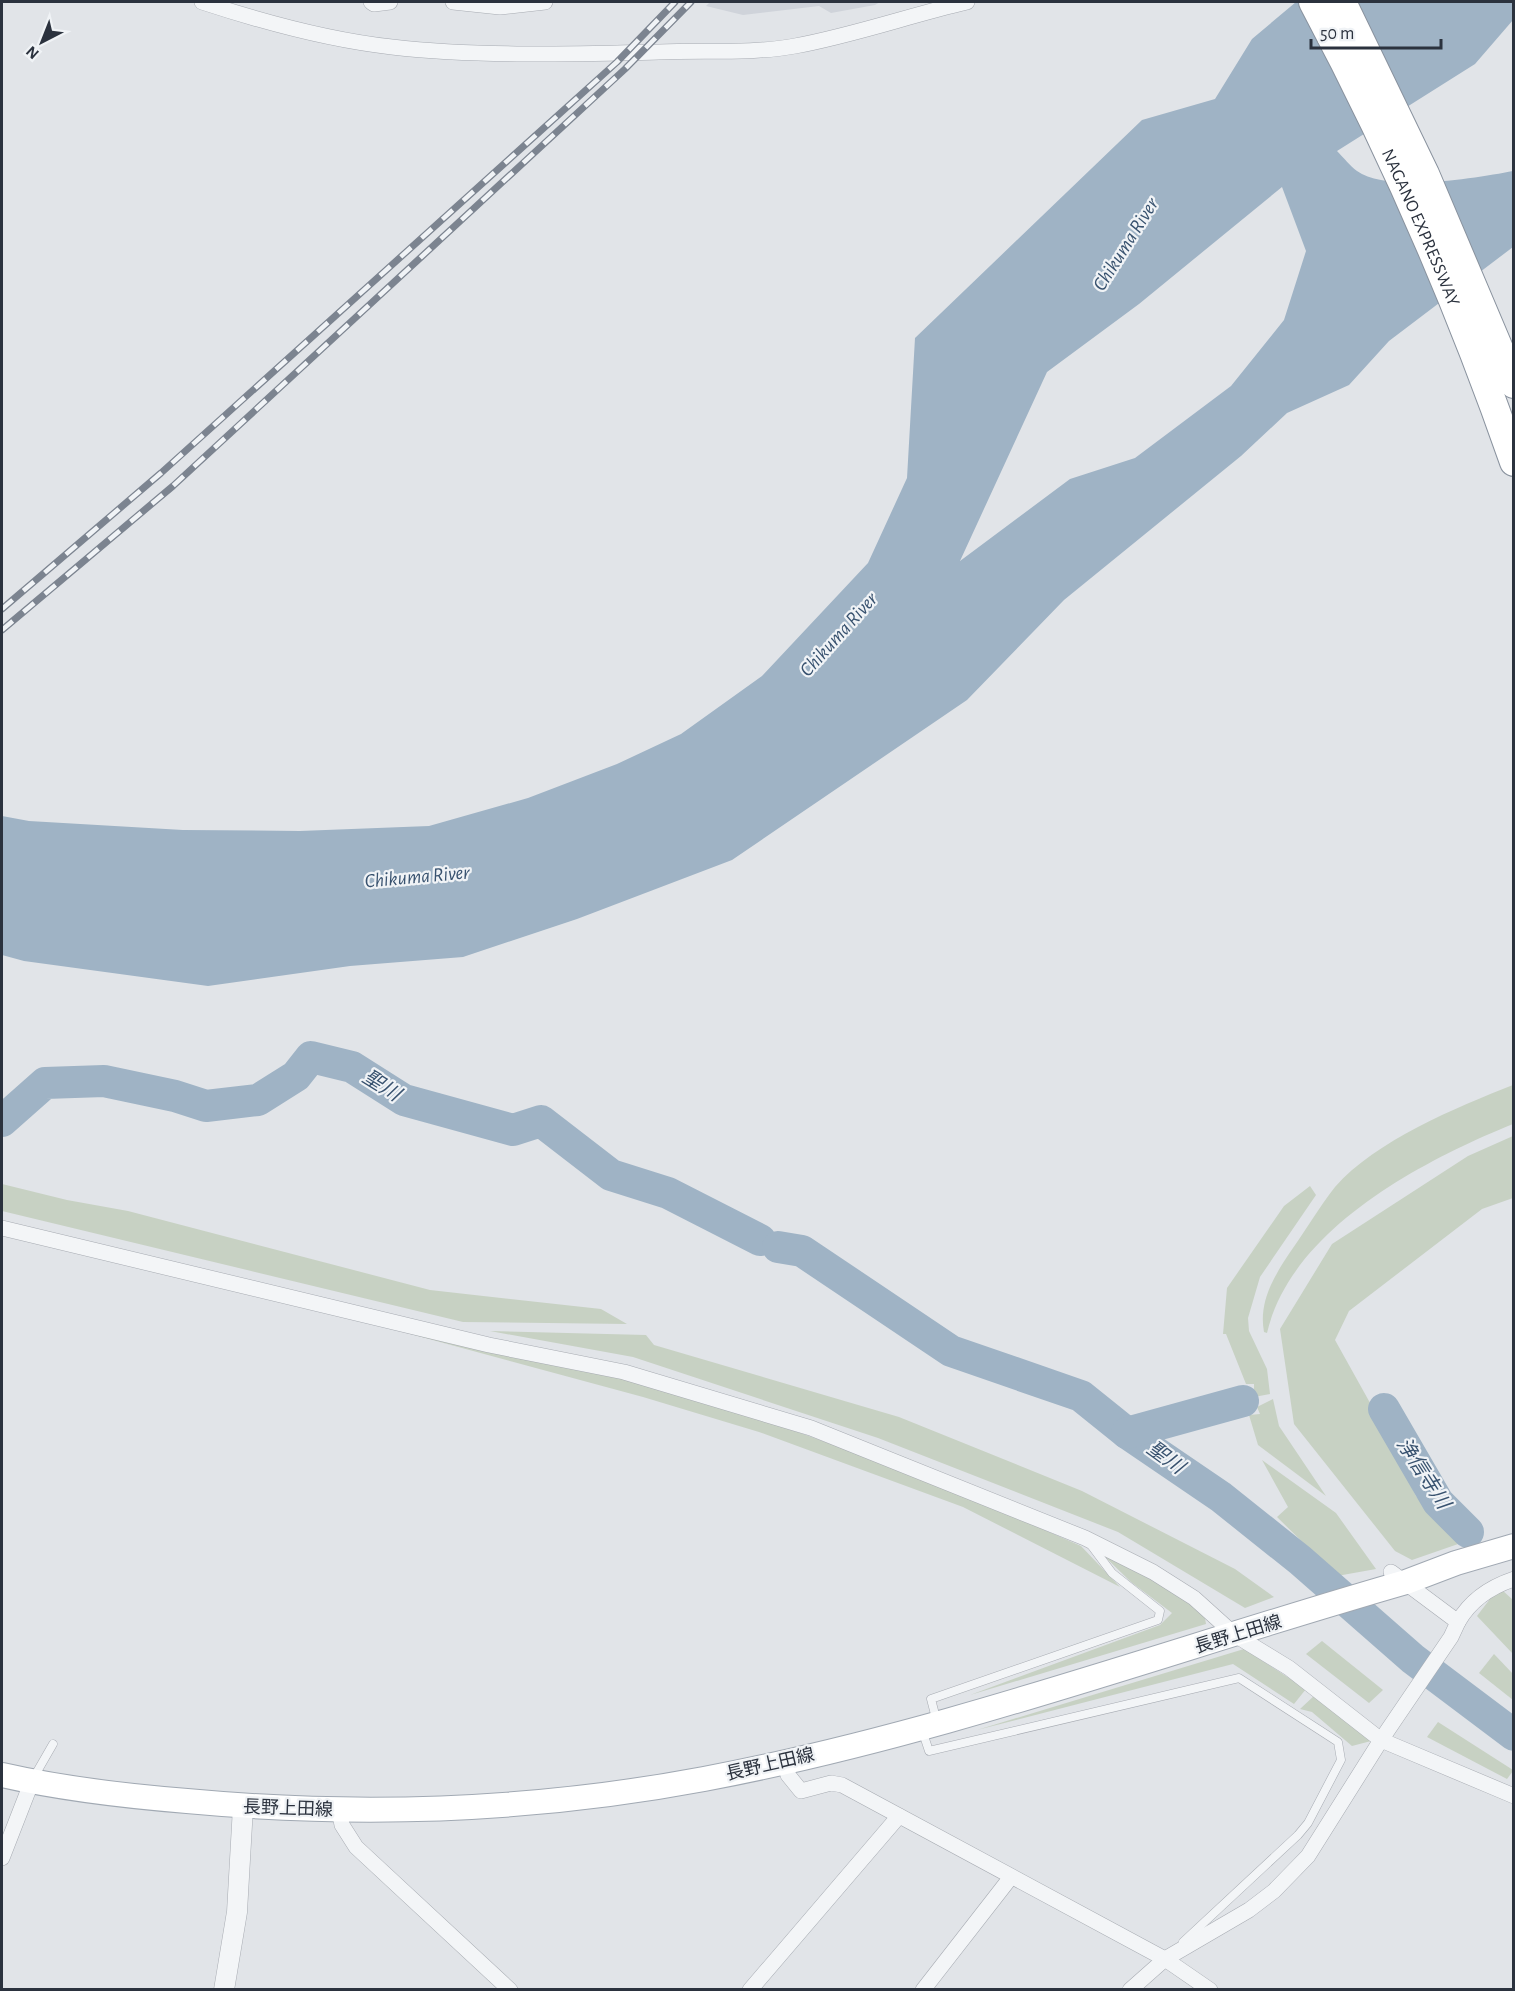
<svg xmlns="http://www.w3.org/2000/svg" width="1515" height="1991" font-family="'Alegreya Sans','Noto Sans JP',sans-serif">
	<rect width="100%" height="100%" fill="#e1e4e8"/>
	<path fill="#cfd3da" d="M 710,2 L 880,2 L 875,5 L 831,13 L 819,6 L 743,15 L 706,6 Z"/>
	<g fill="#c7d1c3">
		<path d="M 1513,1085 L 1513,1124 C 1422,1161 1291,1229 1267,1333 L 1264,1332 C 1258,1300 1276,1273 1293,1248 C 1307,1228 1320,1206 1335,1187 C 1375,1141 1457,1107 1513,1085 Z"/>
		<path d="M 1513,1136 L 1513,1198 L 1482,1209 L 1349,1311 L 1335,1340 L 1379,1419 L 1416,1496 L 1461,1543 L 1412,1560 L 1395,1551 L 1294,1424 L 1280,1329 L 1332,1244 L 1468,1156 Z"/>
		<path d="M 2,1184 L 67,1200 L 128,1211 L 430,1290 L 601,1309 L 627,1324 L 463,1322 L 2,1211 Z"/>
		<path d="M 1310,1186 L 1316,1195 L 1260,1277 L 1248,1318 L 1249,1331 L 1267,1369 L 1270,1394 L 1254,1397 L 1254,1384 L 1246,1384 L 1226,1334 L 1223,1334 L 1227,1288 L 1284,1206 Z"/>
		<path d="M 392,1329 L 612,1374 L 773,1423 L 938,1483 L 1081,1546 L 1120,1587 L 963,1507 L 759,1432 L 643,1397 Z"/>
		<path d="M 490,1331 L 646,1335 L 654,1345 L 899,1417 L 1082,1491 L 1235,1569 L 1274,1597 L 1245,1608 L 1118,1532 L 878,1438 L 633,1357 Z"/>
		<path d="M 1273,1399 L 1279,1426 L 1326,1496 L 1258,1445 L 1249,1415 L 1260,1414 L 1257,1407 Z"/>
		<path d="M 1262,1460 L 1336,1513 L 1376,1569 L 1337,1576 L 1277,1517 L 1288,1507 Z"/>
		<path d="M 1101,1553 L 1139,1571 L 1204,1612 L 1206,1624 L 970,1695 L 1160,1625 L 1172,1613 L 1131,1582 Z"/>
		<path d="M 1502,1590 L 1513,1600 L 1513,1654 L 1477,1616 L 1493,1595 Z"/>
		<path d="M 1322,1641 L 1383,1690 L 1369,1703 L 1306,1654 Z"/>
		<path d="M 1244,1649 L 1306,1689 L 1294,1704 L 1233,1664 L 977,1730 Z"/>
		<path d="M 1494,1654 L 1513,1674 L 1513,1700 L 1479,1673 Z"/>
		<path d="M 1315,1695 L 1371,1741 L 1352,1746 L 1312,1712 L 1300,1709 Z"/>
		<path d="M 1438,1722 L 1513,1770 L 1513,1771 L 1507,1779 L 1427,1737 Z"/>
	</g>
	<path fill="#9fb3c5" fill-rule="evenodd" d="M 1296,2 L 1513,2 L 1513,20 L 1475,64 L 1337,151 C 1344,158 1350,166 1357,171 C 1388,193 1477,178 1513,171 L 1513,247 L 1389,341 L 1349,385 L 1287,413 L 1241,456 L 1064,600 L 967,700 L 732,860 L 577,919 L 463,957 L 350,966 L 208,986 L 24,961 L 2,955 L 2,816 L 29,821 L 183,830 L 300,831 L 429,826 L 528,798 L 617,764 L 681,734 L 762,676 L 868,563 L 907,478 L 915,338 L 1142,120 L 1215,99 L 1252,39 ZM 1282,187 L 1306,251 L 1284,320 L 1231,386 L 1135,458 L 1070,479 L 960,561 L 1047,372 L 1139,304 Z"/>
	<g fill="none" stroke-linecap="round" stroke-linejoin="round">
		<g stroke="#9fb3c5" stroke-width="32">
			<path d="M 2,1121 L 45,1083 L 104,1081 L 175,1096 L 206,1106 L 258,1100 L 296,1076 L 311,1057 L 352,1067 L 404,1100 L 513,1130 L 541,1121 L 611,1175 L 668,1193 L 760,1240"/>
			<path d="M 778,1247 L 802,1251 L 951,1351 L 1081,1396 L 1127,1433 L 1221,1497 L 1300,1560 L 1413,1659 L 1514,1735"/>
			<path d="M 1384,1409 L 1438,1502 L 1468,1532"/>
			<path d="M 1127,1433 L 1243,1401"/>
		</g>
		<defs>
			<g id="service">
				<path d="M 937,1722 L 931,1699 L 1158,1620 L 1160,1611 L 1112,1573 L 1091,1545"/>
				<path d="M 922,1730 L 929,1751 L 1239,1678 L 1338,1742 L 1341,1760 L 1308,1823 L 1298,1835 L 1183,1942"/>
				<path d="M 34,1777 L 53,1744"/>
			</g>
			<g id="minor">
				<path d="M 202,2 C 263,22 328,40 392,47 C 480,57 571,54 659,52 C 704,50 751,54 795,46 C 851,36 911,15 967,2"/>
				<path d="M 371,2 L 374,4 L 390,2"/>
				<path d="M 453,2 L 500,7 L 545,2"/>
				<path d="M 2,1228 L 489,1345 L 624,1372 L 811,1428 L 1085,1538 L 1153,1572 L 1194,1598 L 1235,1635 L 1289,1668 L 1381,1740 L 1514,1796"/>
				<path d="M 1458,1622 C 1470,1601 1490,1587 1514,1579"/>
				<path d="M 784,1760 L 788,1775 L 801,1791 L 831,1783 L 842,1785 L 1165,1959 L 1210,1990"/>
				<path d="M 339,1810 L 342,1825 L 356,1847 L 510,1990"/>
				<path d="M 2,1858 L 32,1781"/>
				<path d="M 750,1990 L 899,1816"/>
				<path d="M 923,1990 L 1011,1877"/>
				<path d="M 1130,1990 L 1165,1959 L 1249,1910 L 1274,1891 L 1308,1856 L 1381,1740 L 1451,1637 L 1458,1622 L 1391,1572"/>
			</g>
			<path id="tertiary" d="M 224,1990 L 237,1912 L 243,1807"/>
			<path id="primary" d="M 2,1775 C 63,1789 125,1796 187,1801 C 359,1817 534,1811 704,1779 C 943,1734 1172,1649 1406,1582 L 1456,1563 L 1514,1546"/>
			<g id="motorway">
				<path id="s1" d="M 1313,2 C 1391,148 1459,304 1514,462"/>
				<path d="M 1342,2 L 1425,174 L 1514,384"/>
			</g>
		</defs>
		<use href="#service" stroke="#a7abb2" stroke-width="9"/>
		<use href="#minor" stroke="#a7abb2" stroke-width="16"/>
		<use href="#tertiary" stroke="#a7abb2" stroke-width="21"/>
		<use href="#primary" stroke="#a1a9b3" stroke-width="26"/>
		<use href="#motorway" stroke="#89929e" stroke-width="30"/>
		<use href="#service" stroke="#f3f5f7" stroke-width="8"/>
		<use href="#minor" stroke="#f3f5f7" stroke-width="15"/>
		<use href="#tertiary" stroke="#f3f5f7" stroke-width="20"/>
		<use href="#primary" stroke="#fff" stroke-width="24"/>
		<use href="#motorway" stroke="#fff" stroke-width="28"/>
		<defs>
			<g id="rail">
				<path d="M 2,609 L 161,473 L 617,62 L 675,2"/>
				<path d="M 2,630 L 173,486 L 625,69 L 691,2"/>
			</g>
		</defs>
		<use href="#rail" stroke="#7c8490" stroke-width="7"/>
		<use href="#rail" stroke="#f0f3f6" stroke-width="4.5" stroke-dasharray="14" stroke-linecap="butt"/>
	</g>
	<g text-anchor="middle" stroke-width="4.5" stroke-linejoin="round" paint-order="stroke">
		<g font-size="18" fill="#2b323e" stroke="#f0f3f6">
			<text dy="6" stroke="none"><textPath href="#s1" startOffset="250">NAGANO EXPRESSWAY</textPath></text>
			<text transform="translate(1238 1634) rotate(-17)" y="6">長野上田線</text>
			<text transform="translate(770 1764) rotate(-13)" y="6">長野上田線</text>
			<text transform="translate(288 1808) rotate(2)" y="6">長野上田線</text>
		</g>
		<g font-size="20" font-style="italic" fill="#38526f" stroke="#f0f3f6">
			<text transform="translate(1125 244) rotate(-58)" y="7">Chikuma River</text>
			<text transform="translate(838 634) rotate(-48)" y="7">Chikuma River</text>
			<text transform="translate(417 876) rotate(-5)" y="7">Chikuma River</text>
			<text transform="translate(382 1085) rotate(32)" y="7">聖川</text>
			<text transform="translate(1166 1457) rotate(36)" y="7">聖川</text>
			<text transform="translate(1424 1473) rotate(57)" y="7">浄信寺川</text>
		</g>
	</g>
	<rect width="1515" height="1991" fill="none" stroke="#2b323e" stroke-width="6"/>
	<g transform="translate(42 42) rotate(222)" stroke="#f0f3f6" stroke-width="4.5" paint-order="stroke">
	<path d="M0-4.5L10 22L0 15L-10 22Z" fill="#2b323e"/>
	<text y="-9" font-size="16" font-weight="bold" text-anchor="middle" fill="#2b323e">N</text>
	</g>
	<path d="M1311 39v9h130v-9" fill="none" stroke="#2b323e" stroke-width="3"/>
	<text x="1320" y="39" font-size="18" fill="#2b323e" stroke="#f0f3f6" stroke-width="4.5" paint-order="stroke">50 m</text>
</svg>
